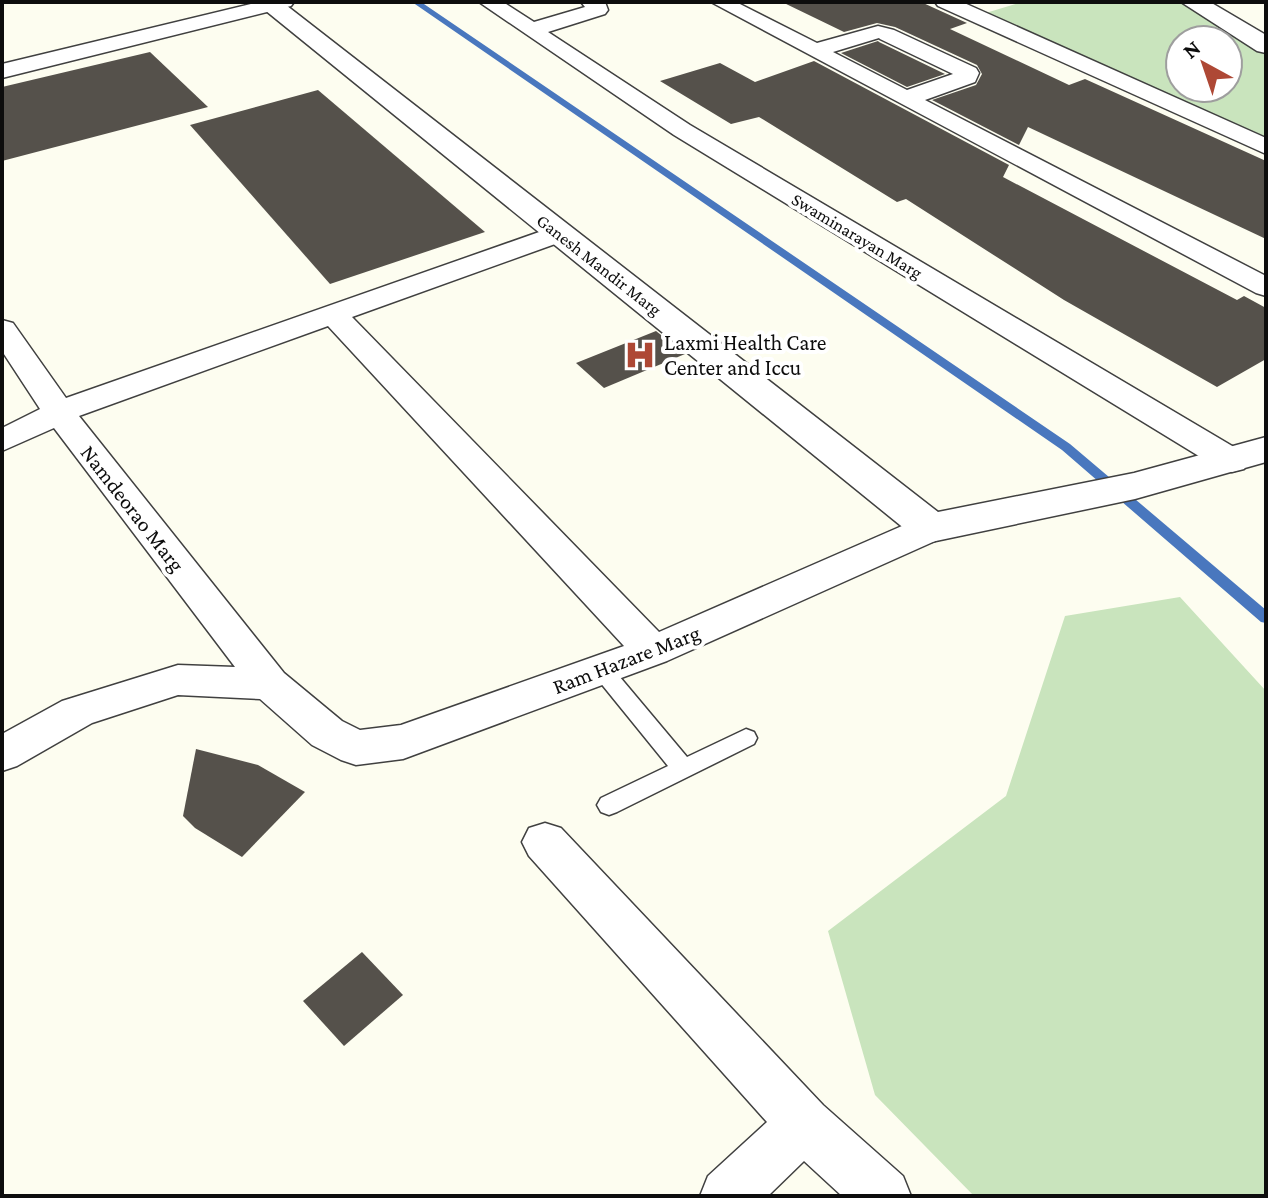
<svg xmlns="http://www.w3.org/2000/svg" width="1268" height="1198" font-family="'Crimson Pro',serif">
	<rect width="100%" height="100%" fill="#fdfdf0"/>
	<g fill="#c9e4bd" fill-rule="evenodd">
		<path d="M 1022,2 L 1181,2 L 1266,53 L 1266,144 L 979,15 ZM 1180,40 L 1228,40 L 1228,88 L 1180,88 Z"/>
		<path d="M 1180,597 L 1266,691 L 1266,1196 L 974,1196 L 875,1095 L 828,931 L 1006,796 L 1065,616 Z"/>
	</g>
	<g fill="none" stroke-linecap="round" stroke-linejoin="round">
		<path fill="#4977be" fill-rule="evenodd" d="M 412,2 L 421,2 L 1070,444 L 1266,610 L 1266,623 L 1261,622 L 1062,450 Z"/>
	</g>
	<g fill="#55514b">
		<path d="M 782,2 L 921,2 L 967,23 L 950,29 L 1069,85 L 1085,79 L 1266,161 L 1266,239 L 1028,127 L 1019,145 L 932,100 L 976,85 L 982,74 L 977,65 L 895,27 L 877,23 L 844,32 Z"/>
		<path d="M 878,41 L 879,42 L 945,74 L 907,87 L 841,53 Z"/>
		<path d="M 150,52 L 208,107 L 2,161 L 2,87 Z"/>
		<path d="M 814,61 L 1009,165 L 1003,177 L 1237,300 L 1244,296 L 1266,308 L 1266,359 L 1217,387 L 1064,300 L 906,199 L 897,202 L 759,117 L 731,124 L 660,81 L 720,63 L 755,82 Z"/>
		<path d="M 318,90 L 485,232 L 330,284 L 190,125 Z"/>
		<path d="M 656,331 L 685,354 L 604,388 L 576,363 Z"/>
		<path d="M 196,749 L 258,765 L 305,792 L 242,857 L 195,828 L 183,816 Z"/>
		<path d="M 362,952 L 403,995 L 344,1046 L 303,1001 Z"/>
	</g>
	<g fill="none" stroke-linecap="round" stroke-linejoin="round">
		<defs>
			<path id="service" d="M 602,662 L 609,664 L 687,757 L 746,729 L 754,732 L 757,738 L 754,744 L 617,812 L 609,815 L 601,812 L 597,805 L 601,798 L 668,766 L 595,676 L 591,670 L 595,664 Z"/>
			<g id="minor">
				<path d="M 259,2 L 294,2 L 291,6 L 2,78 L 2,64 Z"/>
				<path d="M 479,2 L 503,2 L 534,22 L 585,7 L 581,2 L 605,2 L 608,10 L 605,14 L 548,32 L 690,125 L 1244,453 L 1249,461 L 1244,469 L 1232,472 L 1220,469 L 674,135 Z"/>
				<path d="M 711,2 L 736,2 L 817,43 L 878,26 L 894,30 L 976,68 L 979,73 L 975,82 L 925,100 L 1266,276 L 1266,296 L 1256,293 ZM 879,38 L 880,39 L 953,74 L 907,90 L 833,52 Z"/>
				<path d="M 935,2 L 962,2 L 1266,138 L 1266,154 L 938,6 Z"/>
				<path d="M 559,225 L 569,227 L 573,233 L 569,239 L 352,317 L 659,632 L 918,519 L 931,516 L 944,519 L 949,528 L 944,537 L 667,661 L 403,759 L 356,765 L 341,760 L 312,745 L 260,699 L 178,695 L 92,723 L 17,766 L 2,771 L 2,734 L 62,701 L 178,665 L 235,667 L 54,428 L 2,451 L 2,428 L 40,409 L 2,351 L 2,320 L 13,323 L 66,398 ZM 328,326 L 624,646 L 401,725 L 360,730 L 342,721 L 284,673 L 79,416 Z"/>
				<path d="M 545,823 L 561,828 L 823,1105 L 903,1176 L 911,1196 L 842,1196 L 804,1161 L 768,1196 L 700,1196 L 708,1176 L 767,1122 L 529,856 L 522,842 L 529,828 Z"/>
			</g>
			<g id="tertiary">
				<path d="M 255,2 L 282,2 L 938,512 L 1134,473 L 1266,437 L 1266,462 L 1135,499 L 931,542 L 916,538 Z"/>
				<path d="M 1181,2 L 1210,2 L 1266,35 L 1266,53 L 1257,51 Z"/>
			</g>
		</defs>
		<use href="#service" stroke="#404040" stroke-width="3"/>
		<use href="#minor" stroke="#404040" stroke-width="3"/>
		<use href="#tertiary" stroke="#404040" stroke-width="3"/>
		<use href="#service" fill="#fff" fill-rule="evenodd"/>
		<use href="#minor" fill="#fff" fill-rule="evenodd"/>
		<use href="#tertiary" fill="#fff" fill-rule="evenodd"/>
	</g>
	<defs>
		<symbol id="hospital-bare" viewBox="-9 -9 18 18"><path d="M-5-5h3v3.5h4V-5h3V5h-3V1.5h-4V5h-3Z" fill="#ae4835" stroke="#fff" stroke-width="2.5" paint-order="stroke"/></symbol>
	</defs>
	<g fill-rule="evenodd">
		<use href="#hospital-bare" x="618" y="333" width="44" height="44"/>
	</g>
	<g text-anchor="middle" stroke-width="8" stroke-linejoin="round" paint-order="stroke">
		<g font-size="18" fill="#0d0d0d" stroke="#fff">
			<text transform="translate(857 236) rotate(31)" y="6">Swaminarayan Marg</text>
			<text transform="translate(599 265) rotate(38)" y="6">Ganesh Mandir Marg</text>
		</g>
		<g font-size="22" fill="#0d0d0d" stroke="#fff" text-anchor="start">
			<text x="664" y="350">Laxmi Health Care<tspan x="664" dy="25">Center and Iccu</tspan></text>
		</g>
		<g font-size="22" fill="#0d0d0d" stroke="#fff">
			<text transform="translate(133 508) rotate(52)" y="8">Namdeorao Marg</text>
			<text transform="translate(626 659) rotate(-21)" y="8">Ram Hazare Marg</text>
		</g>
	</g>
	<rect width="1268" height="1198" fill="none" stroke="#0d0d0d" stroke-width="8"/>
	<g transform="translate(1204 64) rotate(320)"><circle r="38" fill="#ffffff" stroke="#9e9e9e" stroke-width="2"/>
	<path d="M0-6L14 30L0 20L-14 30Z" fill="#ae4835"/>
	<text y="-12" font-size="22" font-weight="bold" text-anchor="middle" fill="#0d0d0d">N</text>
	</g>
</svg>
